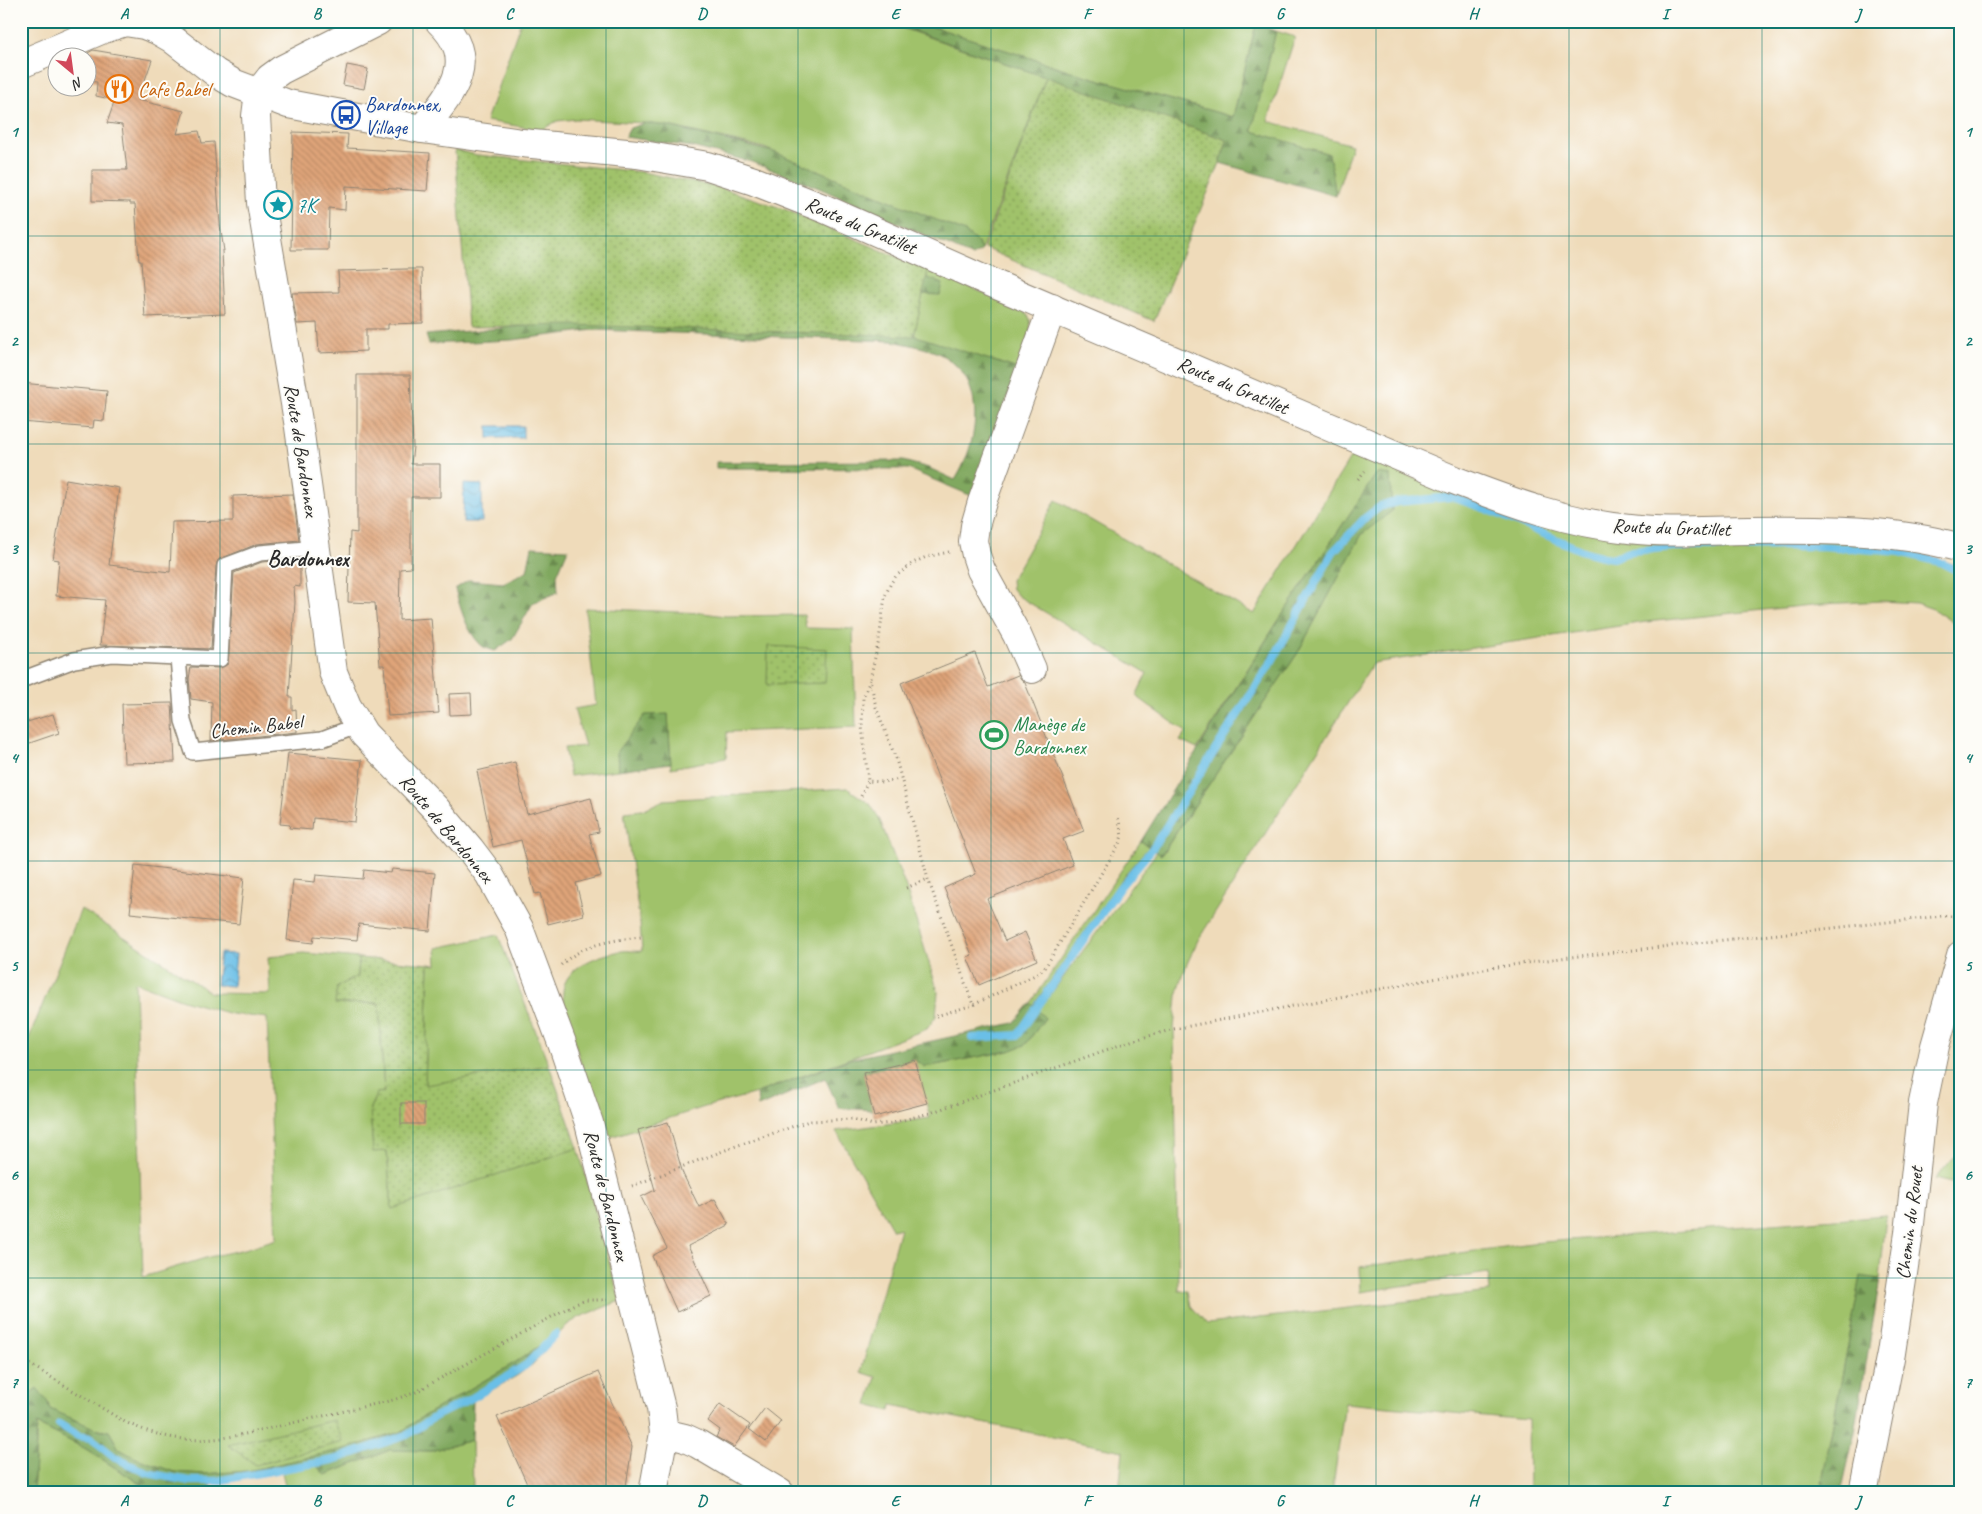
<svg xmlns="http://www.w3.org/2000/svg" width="1982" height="1514" font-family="Caveat,sans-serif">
	<defs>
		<pattern id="forest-firs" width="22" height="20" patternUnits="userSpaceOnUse" patternTransform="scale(1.25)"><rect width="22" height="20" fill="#80a85e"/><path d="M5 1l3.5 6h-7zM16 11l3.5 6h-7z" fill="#69894e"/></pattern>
		<pattern id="park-dots" width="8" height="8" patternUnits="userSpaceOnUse" patternTransform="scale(1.25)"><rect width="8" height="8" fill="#a0c26a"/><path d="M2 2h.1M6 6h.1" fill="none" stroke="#839e57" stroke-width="1.8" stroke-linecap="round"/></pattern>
		<pattern id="water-waves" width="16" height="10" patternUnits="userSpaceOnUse" patternTransform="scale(1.25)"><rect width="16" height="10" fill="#6abfe7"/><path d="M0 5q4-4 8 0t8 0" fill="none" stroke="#579bbb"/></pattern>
		<pattern id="building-back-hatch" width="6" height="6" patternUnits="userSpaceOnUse" patternTransform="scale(1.25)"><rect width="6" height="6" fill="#dfa479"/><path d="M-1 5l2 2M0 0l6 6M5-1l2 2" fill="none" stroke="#b58663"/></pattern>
	</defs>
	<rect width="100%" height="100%" fill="#fdfcf7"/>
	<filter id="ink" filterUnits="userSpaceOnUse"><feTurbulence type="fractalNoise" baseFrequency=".02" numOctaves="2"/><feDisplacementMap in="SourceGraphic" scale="10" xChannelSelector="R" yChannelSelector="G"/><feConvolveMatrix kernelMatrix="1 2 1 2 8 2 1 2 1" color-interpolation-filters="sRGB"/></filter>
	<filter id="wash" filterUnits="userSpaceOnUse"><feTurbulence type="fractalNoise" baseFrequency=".0096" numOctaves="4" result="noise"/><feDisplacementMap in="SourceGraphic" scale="20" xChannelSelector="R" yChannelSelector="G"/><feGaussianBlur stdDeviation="1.12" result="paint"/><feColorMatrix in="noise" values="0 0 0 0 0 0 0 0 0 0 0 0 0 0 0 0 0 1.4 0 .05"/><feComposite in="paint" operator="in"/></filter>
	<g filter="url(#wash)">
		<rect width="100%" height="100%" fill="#efdbba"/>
		<g fill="#a0c26a" stroke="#66764a" fill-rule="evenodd">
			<path d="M 521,21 L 881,21 L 1046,77 L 981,251 L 978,243 L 965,232 L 764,148 L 668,126 L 645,123 L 576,119 L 557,121 L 541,130 L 486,121 Z"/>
			<path d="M 915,21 L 1245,21 L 1256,25 L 1233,117 L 1083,75 Z"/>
			<path d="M 1276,31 L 1295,37 L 1268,121 L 1352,145 L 1336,196 L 1329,154 L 1251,131 Z"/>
			<path d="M 928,270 L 1020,308 C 1023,311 1027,314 1029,317 C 1035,329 1022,357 1018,369 L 914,336 Z"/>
			<path d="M 1352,455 L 1520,518 L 1840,541 L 1922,553 L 1961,567 L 1961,628 L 1933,609 L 1916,603 L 1882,601 L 1822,604 L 1646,622 L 1373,663 L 1198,940 L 1186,966 L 1177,996 L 1174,1029 L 1179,1291 L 1188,1291 L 1191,1306 L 1207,1324 L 1490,1292 L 1488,1273 L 1361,1292 L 1360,1267 L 1532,1243 L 1886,1215 L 1880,1279 L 1861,1277 L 1820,1493 L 1529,1493 L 1528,1420 L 1345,1403 L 1332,1493 L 1119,1493 L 1123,1451 L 892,1405 L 890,1411 L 867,1405 L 876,1377 L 861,1372 L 900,1228 L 893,1230 L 836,1131 L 930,1118 L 915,1060 L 925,1067 L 1009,1051 L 1026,1044 L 1045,1018 L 1038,1011 L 1157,852 L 1162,854 L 1297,654 L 1362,534 L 1392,510 L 1377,473 L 1275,626 L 1197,749 L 1180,741 L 1186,732 L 1136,696 L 1147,673 L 1018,596 L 1012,589 L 1011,580 L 1056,500 L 1254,614 Z"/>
			<path d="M 585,608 L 703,613 L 725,616 L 804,615 L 806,628 L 853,629 L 856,727 L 727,732 L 726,758 L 671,768 L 668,714 L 617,751 L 618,770 L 570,776 L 564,748 L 585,746 L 574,709 L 596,705 Z"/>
			<path d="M 847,788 L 870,804 L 879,818 L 906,888 L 938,992 L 936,1016 L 927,1029 L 757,1093 L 708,1106 L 604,1139 L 565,1011 C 564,1004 562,997 563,991 C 565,966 601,954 622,951 C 628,950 635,952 642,951 L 640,923 L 624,812 L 642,810 L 664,800 Z"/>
			<path d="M 1141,841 L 1149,847 L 1125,874 L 1033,1006 L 1031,1003 Z"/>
			<path d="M 81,909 L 211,993 L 270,994 L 268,957 L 303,953 L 359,958 L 358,976 L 337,987 L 336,1004 L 379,1003 L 384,1092 L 377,1093 L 370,1108 L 373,1151 L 387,1151 L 392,1208 L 578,1148 L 620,1301 L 580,1317 L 567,1325 L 533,1364 L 538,1347 L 516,1362 L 422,1417 L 401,1432 L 341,1450 L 248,1471 L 204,1474 L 174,1472 L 136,1458 L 119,1449 L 109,1431 C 90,1431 67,1417 49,1409 L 47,1401 L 21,1391 L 21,1058 ZM 135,982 L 183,1000 L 231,1014 L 267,1018 L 276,1239 L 245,1249 L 209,1257 L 143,1277 Z"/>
			<path d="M 498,935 L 549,1065 L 425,1086 L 429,964 L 437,965 L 436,948 Z"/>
			<path d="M 1961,1149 L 1961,1185 L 1935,1179 Z"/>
			<path d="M 37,1424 L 86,1449 L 147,1488 L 166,1493 L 33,1493 Z"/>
			<path d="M 472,1440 L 473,1493 L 301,1493 L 302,1485 L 286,1490 L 282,1472 L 317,1466 L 325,1475 L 390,1450 L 431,1451 Z"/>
		</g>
		<g fill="url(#forest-firs)" stroke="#566a44">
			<path d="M 884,21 L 915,21 L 1083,75 L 1233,117 L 1256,25 L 1276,31 L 1252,131 L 1329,154 L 1336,196 L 1220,163 L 1227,140 Z"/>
			<path d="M 645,123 L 668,126 L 774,152 L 965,232 L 978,243 L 981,251 L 972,256 L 819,188 L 752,162 L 692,147 L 625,137 L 630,128 Z"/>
			<path d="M 902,267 L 943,284 L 940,295 L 918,294 L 901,331 L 1018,369 L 972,496 L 908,469 L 716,468 L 716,462 L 903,461 L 929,468 L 955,480 C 982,437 988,370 930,350 C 918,346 905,344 893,341 L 594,330 L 512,340 L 429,344 L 426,335 L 579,321 Z"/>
			<path d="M 1377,473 L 1390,475 L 1392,511 L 1362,534 L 1297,654 L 1161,855 L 1141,841 L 1275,626 Z"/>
			<path d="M 532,547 L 568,549 L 557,575 L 558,592 L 533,603 L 512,639 L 495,651 C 490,649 483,648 480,644 C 466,630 460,607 455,589 L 469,580 L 503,583 L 527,571 Z"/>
			<path d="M 668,714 L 671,763 L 618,770 L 617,751 L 645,715 Z"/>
			<path d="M 1031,1003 L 1045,1018 L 1025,1045 L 1009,1051 L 925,1067 L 915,1060 L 863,1073 L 873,1110 L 839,1108 L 825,1078 L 758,1107 L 757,1093 L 850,1059 L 1014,1023 Z"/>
			<path d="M 1861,1276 L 1880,1279 L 1855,1432 L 1841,1493 L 1820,1493 Z"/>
			<path d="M 539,1346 L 533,1364 L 518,1375 L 473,1401 L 472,1440 L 431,1451 L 390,1450 L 325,1475 L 317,1466 L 211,1485 L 210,1491 L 166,1493 L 147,1488 L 86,1449 L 37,1424 L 33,1493 L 21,1493 L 21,1451 L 29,1433 L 21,1429 L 21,1391 L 29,1394 L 37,1388 L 47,1401 L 50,1409 L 101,1431 L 109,1431 L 119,1449 L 136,1458 L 174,1472 L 204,1474 L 248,1471 L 341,1450 L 401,1432 L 422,1417 L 516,1362 Z"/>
		</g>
		<g fill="url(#park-dots)" stroke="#66764a">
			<path d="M 1046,77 L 1227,140 L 1220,163 L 1154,321 L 984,248 Z"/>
			<path d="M 455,150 L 477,155 L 642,172 L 722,188 L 784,209 L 928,270 L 914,336 L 575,325 L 468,327 Z"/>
			<path d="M 768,646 L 827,649 L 825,683 L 767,685 Z"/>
			<path d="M 359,958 L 429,964 L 425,1085 L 549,1065 L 578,1148 L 392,1209 L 387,1151 L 373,1152 L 370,1108 L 377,1093 L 384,1092 L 379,1003 L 335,1004 L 337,987 L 358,976 Z"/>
			<path d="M 334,1420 L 343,1442 L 256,1465 L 228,1445 Z"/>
		</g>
		<g fill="url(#water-waves)" stroke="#4a7589">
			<rect x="488" y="426" width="35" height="12"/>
			<path d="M 464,484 L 482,485 L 482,522 L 463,522 Z"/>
			<path d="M 220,953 L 236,954 L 233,986 L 216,985 Z"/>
		</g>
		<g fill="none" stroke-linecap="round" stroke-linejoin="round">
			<g stroke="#6abfe7" stroke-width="8">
				<path d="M 972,1038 L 1018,1035 L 1120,887 L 1152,849 L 1272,661 L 1333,552 L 1365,518 L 1381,506 L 1397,502 L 1452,497 L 1489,510 L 1583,551 L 1605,557 L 1613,558 L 1632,551 L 1675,547 L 1821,546 L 1900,552 L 1940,562 L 1961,573"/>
				<path d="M 59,1424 L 78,1436 L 91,1438 L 116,1458 L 147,1473 L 189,1481 L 216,1481 L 333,1460 L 407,1435 L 436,1416 L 472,1398 L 526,1365 L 556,1334"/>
			</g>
		</g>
		<g id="blocks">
			<g fill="url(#building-back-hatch)">
				<path d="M 93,50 L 152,60 L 138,100 L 184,111 L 177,134 L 199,131 L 202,143 L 214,142 L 220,225 L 224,251 L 222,251 L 225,314 L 145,317 L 141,261 L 139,261 L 135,204 L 130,204 L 130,202 L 92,201 L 92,170 L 127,170 L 122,125 L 107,123 L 115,100 L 96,96 L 97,82 L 88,81 L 88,53 Z"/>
				<path d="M 347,65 L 368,69 L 364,89 L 343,85 Z"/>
				<path d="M 293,132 L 348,134 L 347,148 L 430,153 L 427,191 L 346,186 L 345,210 L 329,208 L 328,250 L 291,250 Z"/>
				<path d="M 406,269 L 422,269 L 423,323 L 388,324 L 388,329 L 366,329 L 366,351 L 319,353 L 317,323 L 297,324 L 292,293 L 339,292 L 338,271 Z"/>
				<path d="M 357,375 L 410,375 L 413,447 L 411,464 L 440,464 L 440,497 L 411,497 L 411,568 L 400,569 L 399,620 L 431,618 L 439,713 L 388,716 L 384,665 L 380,665 L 375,603 L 348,602 L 350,532 L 357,533 Z"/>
				<path d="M 21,383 L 107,391 L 104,421 L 94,420 L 93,428 L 21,422 Z"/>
				<path d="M 66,479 L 119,488 L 109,565 L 170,572 L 172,522 L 233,521 L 233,496 L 293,494 L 299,540 L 257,544 L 218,560 L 216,566 L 211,649 L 100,645 L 105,600 L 56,596 L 59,560 L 53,559 Z"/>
				<path d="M 300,559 L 300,587 L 294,586 L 295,602 L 289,697 L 292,697 L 292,710 L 296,709 L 297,732 L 211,741 L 212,702 L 191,699 L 189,679 L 191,667 L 220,668 L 228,664 L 234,573 L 262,562 Z"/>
				<path d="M 975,653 L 988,687 L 1018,675 L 1025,683 L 1084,831 L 1063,839 L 1073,865 L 987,899 L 1005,941 L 1025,932 L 1037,960 L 979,985 L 967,957 L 972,955 L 944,888 L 976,874 L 901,683 Z"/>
				<path d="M 471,693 L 472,714 L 450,715 L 449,694 Z"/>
				<path d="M 172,703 L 175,762 L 124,763 L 122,704 Z"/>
				<path d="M 53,714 L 59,733 L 21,746 L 21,724 Z"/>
				<path d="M 288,753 L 362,760 L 355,822 L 313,818 L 312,830 L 289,828 L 290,825 L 280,824 Z"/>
				<path d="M 515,762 L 527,814 L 591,798 L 599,832 L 589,834 L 601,876 L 576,883 L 584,915 L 548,924 L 540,893 L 535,894 L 521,840 L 493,847 L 477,771 Z"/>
				<path d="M 135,865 L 244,878 L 239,924 L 130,913 Z"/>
				<path d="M 392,869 L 435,873 L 430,931 L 359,924 L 357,940 L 314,936 L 313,943 L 287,940 L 293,880 L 315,882 L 316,875 L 363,879 L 364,870 L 391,873 Z"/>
				<path d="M 915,1060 L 927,1103 L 874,1117 L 863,1073 Z"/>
				<rect x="401" y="1103" width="23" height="21"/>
				<path d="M 668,1122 L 683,1174 L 699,1207 L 715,1199 L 729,1225 L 688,1246 L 711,1296 L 677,1312 L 652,1256 L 667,1248 L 641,1197 L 655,1190 L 638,1130 Z"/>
				<path d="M 598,1372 L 632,1447 L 625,1493 L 531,1493 L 497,1417 Z"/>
				<path d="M 720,1404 L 750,1425 L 734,1447 L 716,1437 L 720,1430 L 708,1421 Z"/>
				<path d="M 765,1408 L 781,1421 L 766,1442 L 749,1429 Z"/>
			</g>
		</g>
	</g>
	<g filter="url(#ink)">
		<use href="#blocks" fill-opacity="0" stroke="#8d8372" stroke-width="1"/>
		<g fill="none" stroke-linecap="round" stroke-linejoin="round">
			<defs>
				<g id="service">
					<path d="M 178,657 L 183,721 L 193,752 L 322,739 L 346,730 L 355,722"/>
					<path d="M 21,680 L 74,660 L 112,654 L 220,659 L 225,566 L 260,553 L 317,548"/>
				</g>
				<g id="minor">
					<path d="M 21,64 L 101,30 L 125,22 L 144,25 L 157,30 L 171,38 L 216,73 L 233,83 L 288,104 L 422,129 L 522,143 L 637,154 L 708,166 L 754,181 L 825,209 L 985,280 L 1454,480 C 1511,502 1568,523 1629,529 C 1669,534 1710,530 1750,530 C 1822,529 1892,529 1961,548"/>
					<path d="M 259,92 L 256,116 L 261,203 L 299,427 L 333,672 L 347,706 L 364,734 L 436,809 L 470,849 L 489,874 L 519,928 L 562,1043 L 589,1123 L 661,1408 L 664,1433"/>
					<path d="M 259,92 L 270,78 L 281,70 L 378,21"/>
					<path d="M 422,129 C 451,94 481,61 439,21"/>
					<path d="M 1032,669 L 1017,635 L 981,570 L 976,555 L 973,541 L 975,526 L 982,502 L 1052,308"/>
				</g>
				<g id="tertiary">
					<path d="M 653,1493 L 664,1433 L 685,1438 L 698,1444 L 780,1493"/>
					<path d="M 1863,1493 L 1891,1353 L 1909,1233 L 1923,1103 L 1935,1046 L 1961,955"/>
				</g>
			</defs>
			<use href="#service" stroke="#8d8372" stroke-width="18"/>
			<use href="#minor" stroke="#8d8372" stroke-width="30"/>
			<use href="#tertiary" stroke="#8d8372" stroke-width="30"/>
			<g stroke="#8d8372" stroke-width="3" stroke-dasharray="1 4" stroke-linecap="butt">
				<path d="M 1358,479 L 1365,471"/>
				<path d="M 949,552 L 926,557 L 913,563 L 896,576 L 891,583 L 885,596 L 879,640 L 870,679 L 876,707 L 896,759 L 928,879 L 973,1005 L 1039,973 L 1046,966 L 1119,844 L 1122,836 L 1118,816"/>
				<path d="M 870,680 L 863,698 L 862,726 L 868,781 L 883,782 L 900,779"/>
				<path d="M 861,796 L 868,781"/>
				<path d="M 906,888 L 928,879"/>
				<path d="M 561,965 C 583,944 612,940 641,937"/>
				<path d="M 936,1016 L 973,1005"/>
				<path d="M 632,1186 L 736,1146 L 809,1121 L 853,1119 L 873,1125 L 892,1123 L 930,1113 L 1131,1041 L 1174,1029 L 1484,969 L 1561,958 L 1942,916 L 1961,916"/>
				<path d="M 21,1359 L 125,1422 C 188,1451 224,1439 288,1424 C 323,1416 358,1408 393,1400 L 414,1393 L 573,1305 L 586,1300 L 607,1300"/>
			</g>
			<use href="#service" stroke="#fff" stroke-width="15"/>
			<use href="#minor" stroke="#fff" stroke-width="28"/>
			<use href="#tertiary" stroke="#fff" stroke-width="28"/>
		</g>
	</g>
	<path fill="none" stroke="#0f766e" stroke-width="1" stroke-opacity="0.55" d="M 220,21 L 220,1493M 413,21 L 413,1493M 606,21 L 606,1493M 798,21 L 798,1493M 991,21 L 991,1493M 1184,21 L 1184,1493M 1376,21 L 1376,1493M 1569,21 L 1569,1493M 1762,21 L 1762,1493M 21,236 L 1961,236M 21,444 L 1961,444M 21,653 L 1961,653M 21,861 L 1961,861M 21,1070 L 1961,1070M 21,1278 L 1961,1278"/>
	<defs>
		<symbol id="restaurant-ring" viewBox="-11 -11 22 22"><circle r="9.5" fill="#fdfcf7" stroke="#e8710a" stroke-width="1.5"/><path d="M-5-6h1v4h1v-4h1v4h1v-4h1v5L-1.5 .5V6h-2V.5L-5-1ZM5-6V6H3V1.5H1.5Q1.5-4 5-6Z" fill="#e8710a"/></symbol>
		<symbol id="bus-ring" viewBox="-11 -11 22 22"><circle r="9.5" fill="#fdfcf7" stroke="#1a4fb4" stroke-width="1.5"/><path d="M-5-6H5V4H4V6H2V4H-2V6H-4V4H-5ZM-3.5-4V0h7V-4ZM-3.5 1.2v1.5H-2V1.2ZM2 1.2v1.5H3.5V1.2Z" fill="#1a4fb4"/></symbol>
		<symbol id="sight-ring" viewBox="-11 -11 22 22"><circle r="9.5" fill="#fdfcf7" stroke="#0f9aa8" stroke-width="1.5"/><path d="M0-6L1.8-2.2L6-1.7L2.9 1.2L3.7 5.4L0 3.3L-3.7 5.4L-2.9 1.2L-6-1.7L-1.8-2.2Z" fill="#0f9aa8"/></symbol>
		<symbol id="stadium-ring" viewBox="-11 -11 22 22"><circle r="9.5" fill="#fdfcf7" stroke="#2e9e5b" stroke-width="1.5"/><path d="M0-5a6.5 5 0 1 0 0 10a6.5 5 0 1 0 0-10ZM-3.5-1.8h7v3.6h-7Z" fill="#2e9e5b"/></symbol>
	</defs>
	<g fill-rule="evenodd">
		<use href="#restaurant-ring" x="103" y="73" width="32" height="32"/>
		<use href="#bus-ring" x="330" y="99" width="32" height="32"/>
		<use href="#sight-ring" x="262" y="189" width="32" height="32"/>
		<use href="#stadium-ring" x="978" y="719" width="32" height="32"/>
	</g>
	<g text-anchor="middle" stroke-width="4" stroke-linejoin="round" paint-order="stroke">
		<g font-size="20" fill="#c56008" stroke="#fdfcf7" text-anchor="start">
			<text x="138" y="96">Cafe Babel</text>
		</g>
		<g font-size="20" fill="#164399" stroke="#fdfcf7" text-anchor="start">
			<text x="365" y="111">Bardonnex,<tspan x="365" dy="23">Village</tspan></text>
		</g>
		<g font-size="20" fill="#0d838f" stroke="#fdfcf7" text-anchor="start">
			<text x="297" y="212">7K</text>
		</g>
		<g font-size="20" fill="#2b2b2b" stroke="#fdfcf7">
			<text transform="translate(861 225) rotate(23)" y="7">Route du Gratillet</text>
			<text transform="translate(1233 385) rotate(23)" y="7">Route du Gratillet</text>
			<text transform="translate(302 450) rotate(81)" y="7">Route de Bardonnex</text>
			<text transform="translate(1671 527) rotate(2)" y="7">Route du Gratillet</text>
			<text transform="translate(256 726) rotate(-6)" y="7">Chemin Babel</text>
			<text transform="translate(447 828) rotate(50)" y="7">Route de Bardonnex</text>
			<text transform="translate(607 1195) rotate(76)" y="7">Route de Bardonnex</text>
			<text transform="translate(1909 1223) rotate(-83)" y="7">Chemin du Rouet</text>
		</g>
		<g font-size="20" fill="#27864d" stroke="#fdfcf7" text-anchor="start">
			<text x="1013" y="731">Manège de<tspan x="1013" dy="23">Bardonnex</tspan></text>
		</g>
		<g font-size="22" font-weight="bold" fill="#2b2b2b" stroke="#fdfcf7">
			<text x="308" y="566">Bardonnex</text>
		</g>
	</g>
	<rect width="1982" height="1514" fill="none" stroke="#fdfcf7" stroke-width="55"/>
	<g transform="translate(72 72) rotate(151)"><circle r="24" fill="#fdfcf7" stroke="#a9a8a5"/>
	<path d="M0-4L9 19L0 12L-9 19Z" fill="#d1495b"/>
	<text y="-8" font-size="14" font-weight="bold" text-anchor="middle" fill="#2b2b2b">N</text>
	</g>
	<rect x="28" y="28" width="1926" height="1458" fill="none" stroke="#0f766e" stroke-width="2"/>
	<g font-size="16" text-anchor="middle" font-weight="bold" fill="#0f766e">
		<text x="124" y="19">A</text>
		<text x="317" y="19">B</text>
		<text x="509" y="19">C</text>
		<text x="702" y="19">D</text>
		<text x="895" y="19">E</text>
		<text x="1087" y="19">F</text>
		<text x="1280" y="19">G</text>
		<text x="1473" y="19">H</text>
		<text x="1665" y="19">I</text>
		<text x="1858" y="19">J</text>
		<text x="14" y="137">1</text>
		<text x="1968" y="137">1</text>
		<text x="14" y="346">2</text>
		<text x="1968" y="346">2</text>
		<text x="14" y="554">3</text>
		<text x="1968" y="554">3</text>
		<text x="14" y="763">4</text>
		<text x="1968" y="763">4</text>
		<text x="14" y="971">5</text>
		<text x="1968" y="971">5</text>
		<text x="14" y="1180">6</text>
		<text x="1968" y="1180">6</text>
		<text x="14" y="1388">7</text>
		<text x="1968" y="1388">7</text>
		<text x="124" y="1506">A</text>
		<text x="317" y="1506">B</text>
		<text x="509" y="1506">C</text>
		<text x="702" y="1506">D</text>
		<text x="895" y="1506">E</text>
		<text x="1087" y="1506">F</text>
		<text x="1280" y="1506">G</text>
		<text x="1473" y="1506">H</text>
		<text x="1665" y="1506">I</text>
		<text x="1858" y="1506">J</text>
	</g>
</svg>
